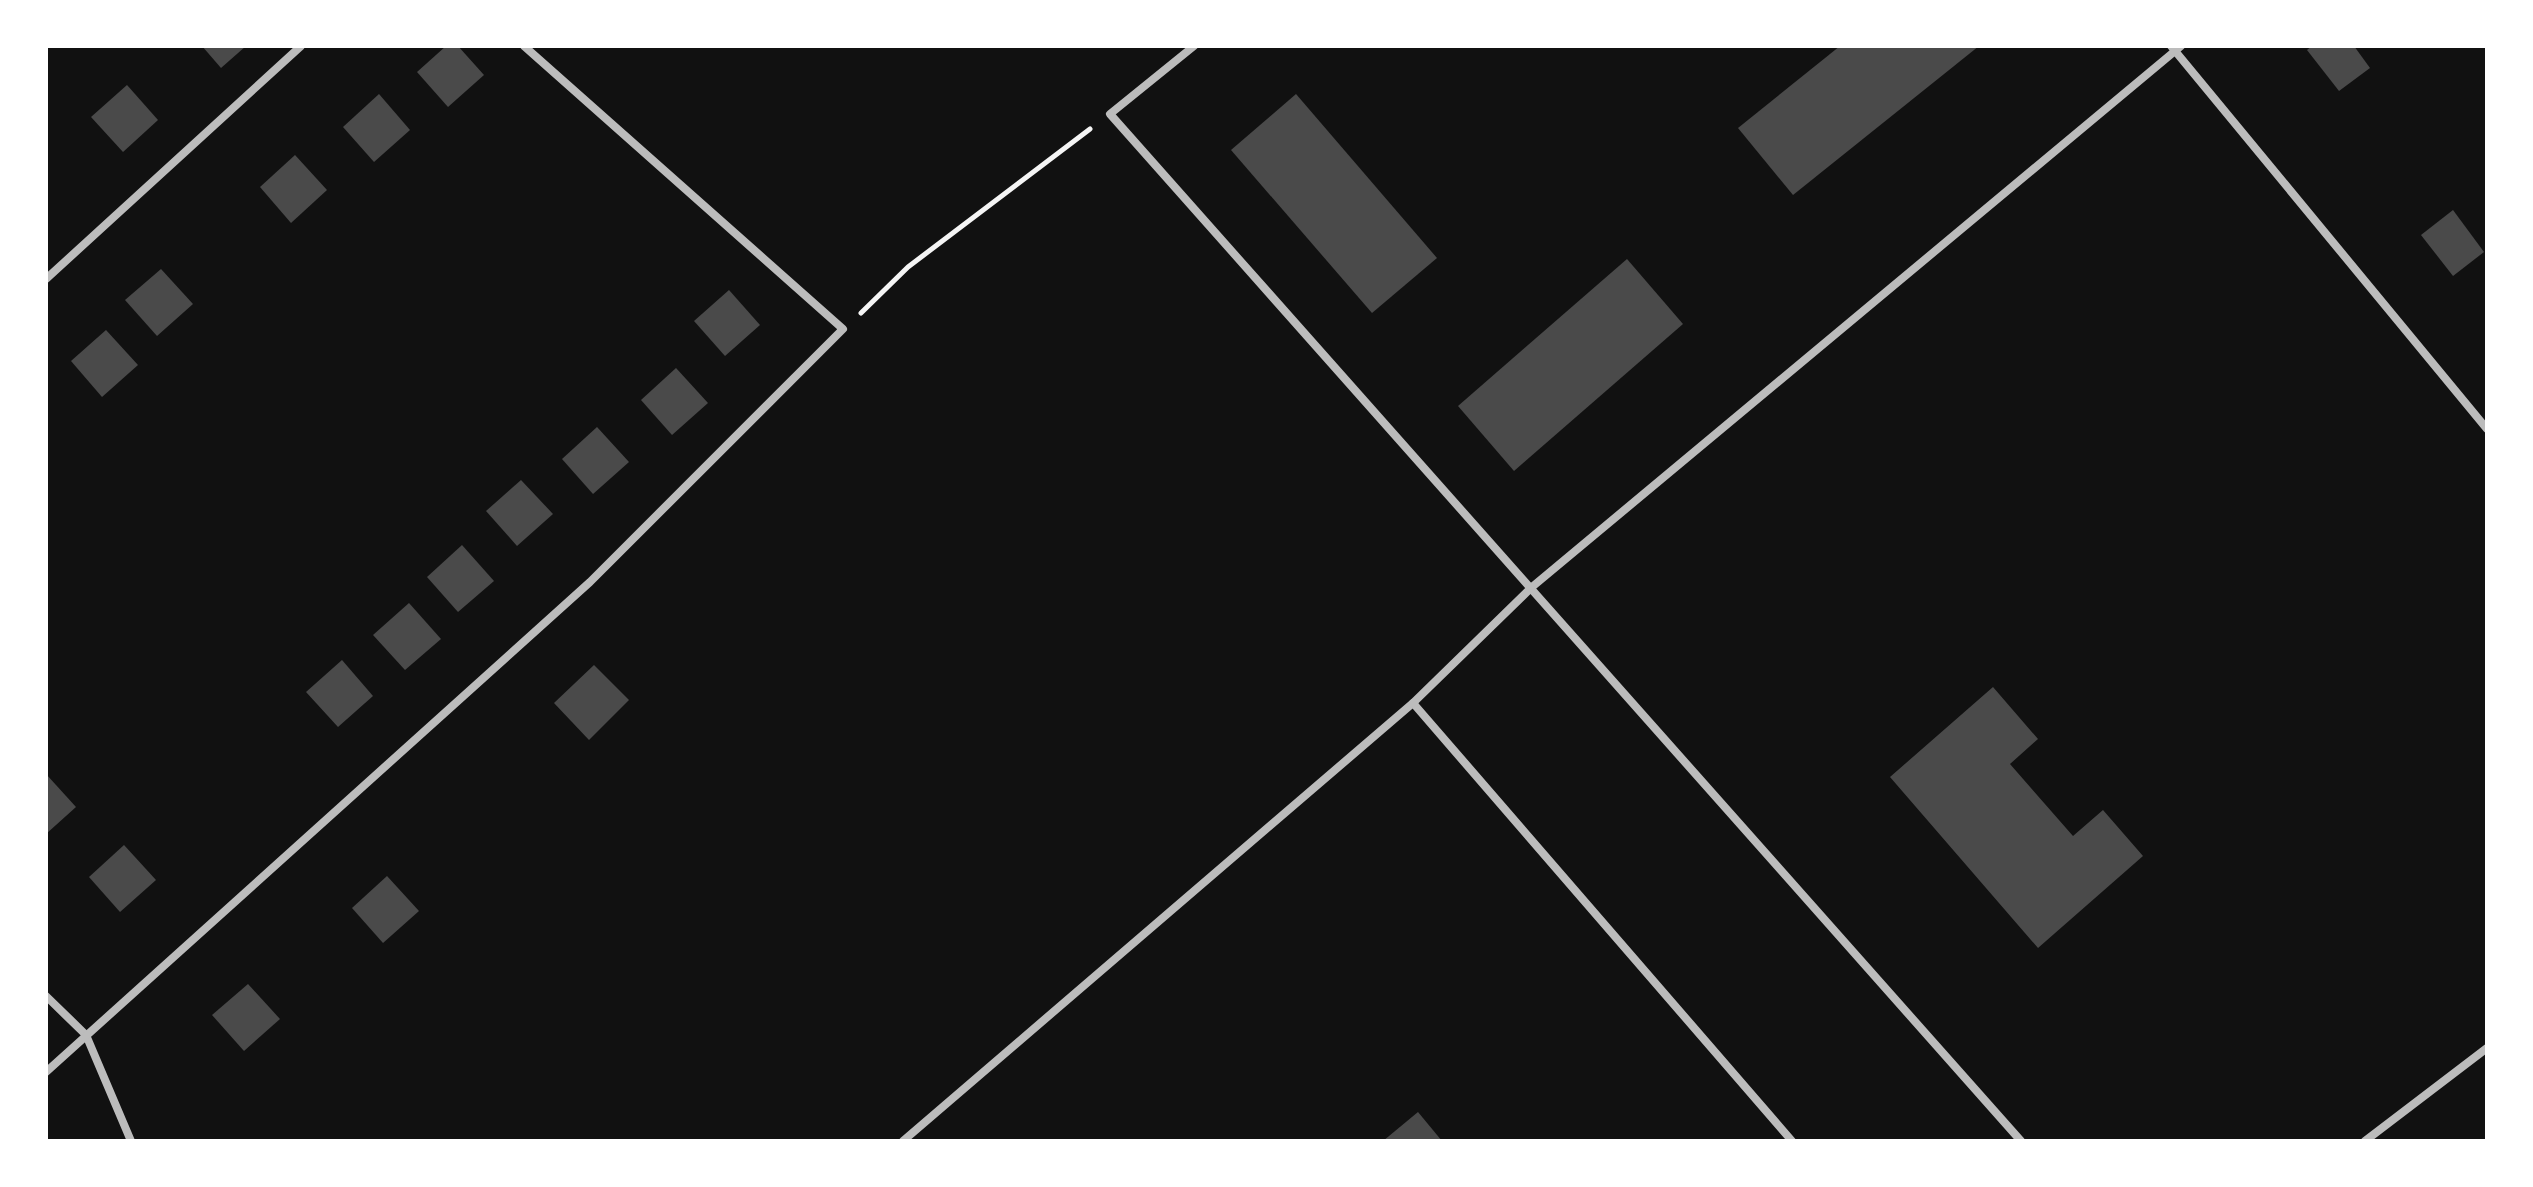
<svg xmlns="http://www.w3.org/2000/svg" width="2533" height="1187" font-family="'Golos Text',sans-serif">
	<rect width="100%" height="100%" fill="#111"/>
	<g fill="#4a4a4a">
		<path d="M 202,46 L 246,46 L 221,68 Z"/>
		<path d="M 446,46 L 458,46 L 484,75 L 448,107 L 417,72 Z"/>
		<path d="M 1840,46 L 1979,46 L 1793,195 L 1738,128 Z"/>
		<path d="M 2312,46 L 2354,46 L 2370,68 L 2339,91 L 2307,50 Z"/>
		<path d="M 127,85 L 158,120 L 123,152 L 91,117 Z"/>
		<path d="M 379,94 L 410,130 L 374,162 L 343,127 Z"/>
		<path d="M 1296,94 L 1437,258 L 1372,313 L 1231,150 Z"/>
		<path d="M 295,155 L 327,190 L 291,223 L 260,187 Z"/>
		<path d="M 2453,210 L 2484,252 L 2453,276 L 2421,235 Z"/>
		<path d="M 1627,259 L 1683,324 L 1514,471 L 1458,406 Z"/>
		<path d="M 161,269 L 193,304 L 157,336 L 125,300 Z"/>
		<path d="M 729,290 L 760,325 L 725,356 L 694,321 Z"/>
		<path d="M 106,330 L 138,365 L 102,397 L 71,361 Z"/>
		<path d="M 676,368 L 708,403 L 672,435 L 641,400 Z"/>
		<path d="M 597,427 L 629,462 L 593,494 L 562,459 Z"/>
		<path d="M 521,480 L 553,514 L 517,546 L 486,511 Z"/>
		<path d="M 462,545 L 494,581 L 458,612 L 427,577 Z"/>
		<path d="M 409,603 L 441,639 L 405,670 L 373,635 Z"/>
		<path d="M 342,660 L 373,696 L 338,727 L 306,692 Z"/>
		<path d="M 594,665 L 629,700 L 589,740 L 554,703 Z"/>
		<path d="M 1993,687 L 2038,739 L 2010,764 L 2073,836 L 2103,810 L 2143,856 L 2038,948 L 1890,777 Z"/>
		<path d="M 46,774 L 76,807 L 46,834 Z"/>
		<path d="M 124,845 L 156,880 L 120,912 L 89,877 Z"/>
		<path d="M 387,876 L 419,911 L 383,943 L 352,908 Z"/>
		<path d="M 248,984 L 280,1019 L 244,1051 L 212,1015 Z"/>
		<path d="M 1418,1112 L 1442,1141 L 1383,1141 Z"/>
	</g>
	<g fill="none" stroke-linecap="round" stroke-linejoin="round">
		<path stroke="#f5f5f5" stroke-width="5" d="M 861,313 L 908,267 L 1090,129"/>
		<g stroke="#bcbcbc" stroke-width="8">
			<path d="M 1194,46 L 1110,114 L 2021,1141"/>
			<path d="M 2171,46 L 2487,429"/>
			<path d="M 46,279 L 301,46"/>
			<path d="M 1413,703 L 1792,1141"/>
			<path d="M 46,996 L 86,1035 L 131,1141"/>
			<path d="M 46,1072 L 590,582 L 843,329 L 524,46"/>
			<path d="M 903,1141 L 1413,703 L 1532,587 L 2181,46"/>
			<path d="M 2365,1141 L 2487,1048"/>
		</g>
	</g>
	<rect width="2533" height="1187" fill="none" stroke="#ffffff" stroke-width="96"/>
</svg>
